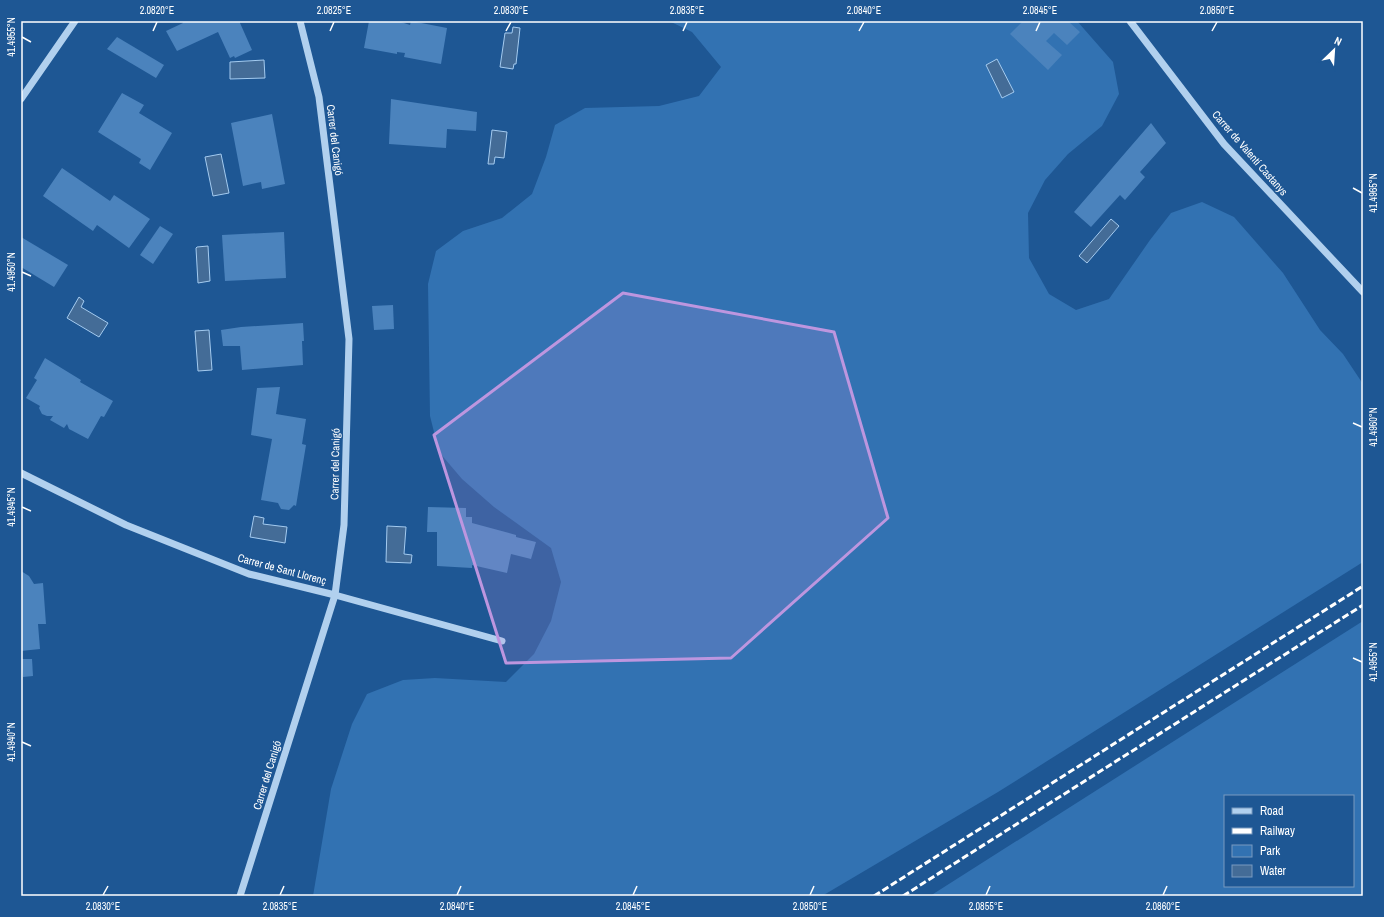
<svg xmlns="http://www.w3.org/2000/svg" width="1384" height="917" font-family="'Archivo Narrow',sans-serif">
	<rect width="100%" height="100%" fill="#1e5794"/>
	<g fill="#3272b2" fill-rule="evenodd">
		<path d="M 669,21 L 1077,21 L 1113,62 L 1119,94 L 1102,126 L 1068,154 L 1045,180 L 1028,213 L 1029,258 L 1049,294 L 1076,310 L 1109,299 L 1150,240 L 1171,213 L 1202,202 L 1234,217 L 1283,273 L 1320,330 L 1343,354 L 1363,384 L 1363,562 L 998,792 L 822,896 L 313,896 L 331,789 L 352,724 L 367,694 L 403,680 L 435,678 L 506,682 L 534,654 L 551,621 L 561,582 L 551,548 L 494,507 L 462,479 L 439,452 L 430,416 L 428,284 L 436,251 L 463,231 L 502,218 L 532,194 L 546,157 L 555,125 L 585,108 L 659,106 L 699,96 L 721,67 L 692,32 Z"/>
		<path d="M 1363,621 L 1363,896 L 930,896 ZM 1225,796 L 1353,796 L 1353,886 L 1225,886 Z"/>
	</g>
	<g fill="#446c97" stroke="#a4cbf0">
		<path d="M 513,27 L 520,28 L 516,64 L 514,64 L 513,69 L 500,67 L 505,33 L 512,33 Z"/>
		<path d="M 997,59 L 1014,92 L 1002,98 L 986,65 Z"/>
		<path d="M 264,60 L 265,78 L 230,79 L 230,62 Z"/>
		<path d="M 492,130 L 507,132 L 504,158 L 495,157 L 494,164 L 488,164 Z"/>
		<path d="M 221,154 L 229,193 L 213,196 L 205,157 Z"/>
		<path d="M 1111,219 L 1119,226 L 1087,263 L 1079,256 Z"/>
		<path d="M 208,246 L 210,281 L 198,283 L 196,248 L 197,247 Z"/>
		<path d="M 79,297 L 84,301 L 81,307 L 108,323 L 99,337 L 67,318 Z"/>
		<path d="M 209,330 L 212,370 L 198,371 L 195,331 Z"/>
		<path d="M 254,516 L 264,518 L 263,524 L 287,527 L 285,543 L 250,537 Z"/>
		<path d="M 387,526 L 406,527 L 404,554 L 412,555 L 411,563 L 386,562 Z"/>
	</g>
	<g fill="#4b83bd">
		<path d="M 182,21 L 240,21 L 240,23 L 252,50 L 235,58 L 234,56 L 230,58 L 218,32 L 177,51 L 166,31 L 183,23 Z"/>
		<path d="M 369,21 L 398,21 L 410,25 L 411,21 L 447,28 L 441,64 L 404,57 L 405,53 L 397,52 L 397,54 L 364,48 Z"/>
		<path d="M 1023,21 L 1068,21 L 1080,32 L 1067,45 L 1054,33 L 1046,41 L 1062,55 L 1048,70 L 1010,34 Z"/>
		<path d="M 117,37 L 164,65 L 156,78 L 107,49 Z"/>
		<path d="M 122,93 L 144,105 L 139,113 L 172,133 L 150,170 L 139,163 L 141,159 L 98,132 Z"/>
		<path d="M 391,99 L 477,112 L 476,131 L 447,129 L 446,148 L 389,144 Z"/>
		<path d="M 272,114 L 285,184 L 262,189 L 261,182 L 243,186 L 231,123 Z"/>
		<path d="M 1151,123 L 1166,143 L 1140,172 L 1145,177 L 1125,200 L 1120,195 L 1091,227 L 1074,212 Z"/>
		<path d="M 62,168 L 110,201 L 114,195 L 150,219 L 129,248 L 97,225 L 93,231 L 43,196 Z"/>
		<path d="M 160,226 L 173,234 L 153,264 L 140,255 Z"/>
		<path d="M 284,232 L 286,278 L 225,281 L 222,235 Z"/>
		<path d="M 21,237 L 68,265 L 54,287 L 21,267 Z"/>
		<path d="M 393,305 L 394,329 L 374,330 L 372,306 Z"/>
		<path d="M 303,323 L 304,341 L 302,341 L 303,365 L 242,370 L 240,346 L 223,346 L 221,330 L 241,327 Z"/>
		<path d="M 45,358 L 81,380 L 80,382 L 113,401 L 104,417 L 101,416 L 88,439 L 69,429 L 67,424 L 64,428 L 50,420 L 53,416 L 47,416 L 42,414 L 39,408 L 40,406 L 26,398 L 37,380 L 34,378 Z"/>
		<path d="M 280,387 L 276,414 L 306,419 L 302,444 L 306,445 L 296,506 L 294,505 L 289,510 L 281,509 L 278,503 L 261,500 L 272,439 L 251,435 L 257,388 Z"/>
		<path d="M 428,507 L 466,508 L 466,517 L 472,517 L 472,523 L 516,535 L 516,537 L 536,542 L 531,559 L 511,554 L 507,573 L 472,565 L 472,568 L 437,566 L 437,532 L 427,532 Z"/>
		<path d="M 21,571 L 29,576 L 34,584 L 43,583 L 46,624 L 38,624 L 40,649 L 21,651 Z"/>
		<path d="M 21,659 L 32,659 L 33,676 L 23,677 Z"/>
	</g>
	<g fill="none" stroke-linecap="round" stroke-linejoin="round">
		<g stroke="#b1d0ee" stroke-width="7">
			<path d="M 1130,21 L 1224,144 L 1363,292"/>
			<path d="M 21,99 L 75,21"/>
			<path d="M 21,473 L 126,525 L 249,574 L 335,595 L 502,641"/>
			<path d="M 240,896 L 335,595 L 344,525 L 349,339 L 319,97 L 300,21"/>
		</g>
		<g stroke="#fff" stroke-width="3" stroke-dasharray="7 3" stroke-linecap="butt">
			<path d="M 874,896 L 1363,586"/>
			<path d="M 903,896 L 1363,605"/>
		</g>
	</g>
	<path fill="#bd96df" fill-opacity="0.2" stroke="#bd96df" stroke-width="3" stroke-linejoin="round" d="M 623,293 L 834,332 L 888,518 L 731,658 L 506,663 L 434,435 Z"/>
	<path fill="none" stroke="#fff" stroke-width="1.5" d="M 153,31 L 157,22M 330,31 L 334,22M 506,31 L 511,22M 683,31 L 687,22M 859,31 L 864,22M 1036,31 L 1040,22M 1212,31 L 1217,22M 22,37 L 31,42M 1353,188 L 1362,193M 22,272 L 31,276M 1353,423 L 1362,427M 22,507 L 31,511M 1353,658 L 1362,662M 22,742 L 31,746M 103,895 L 108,886M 280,895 L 284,886M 457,895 L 461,886M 633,895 L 637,886M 810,895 L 814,886M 986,895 L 990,886M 1163,895 L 1167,886"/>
	<g text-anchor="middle" stroke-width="3" stroke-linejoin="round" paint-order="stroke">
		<g font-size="11" fill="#fff" stroke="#1e5794">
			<text transform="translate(335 140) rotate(83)" y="4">Carrer del Canigó</text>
			<text transform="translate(1250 153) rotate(49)" y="4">Carrer de Valentí Castanys</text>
			<text transform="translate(335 464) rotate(-89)" y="4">Carrer del Canigó</text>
			<text transform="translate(282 569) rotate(15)" y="4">Carrer de Sant Llorenç</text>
			<text transform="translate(267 775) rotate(-73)" y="4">Carrer del Canigó</text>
		</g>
	</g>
	<rect width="1384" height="917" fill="none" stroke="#1e5794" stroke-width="44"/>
	<rect x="1224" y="795" width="130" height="92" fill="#1e5794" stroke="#789abf"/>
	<rect x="1232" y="808" width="20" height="6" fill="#b1d0ee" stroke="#789abf"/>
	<text x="1260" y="815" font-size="12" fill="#ffffff">Road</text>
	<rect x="1232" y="828" width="20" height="6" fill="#ffffff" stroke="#789abf"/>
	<text x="1260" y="835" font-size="12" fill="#ffffff">Railway</text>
	<rect x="1232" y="845" width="20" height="12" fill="#3272b2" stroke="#789abf"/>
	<text x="1260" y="855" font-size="12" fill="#ffffff">Park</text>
	<rect x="1232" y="865" width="20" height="12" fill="#446c97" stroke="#789abf"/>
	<text x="1260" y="875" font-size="12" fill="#ffffff">Water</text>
	<g transform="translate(1334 50) rotate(25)" stroke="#1e5794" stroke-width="3" paint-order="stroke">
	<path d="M0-3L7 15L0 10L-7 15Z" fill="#ffffff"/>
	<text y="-6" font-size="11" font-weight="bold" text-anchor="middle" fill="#ffffff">N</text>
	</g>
	<rect x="22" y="22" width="1340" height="873" fill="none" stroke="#fff" stroke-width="1.5"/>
	<g font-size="10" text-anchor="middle" fill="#fff">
		<text x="157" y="14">2.0820°E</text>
		<text x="334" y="14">2.0825°E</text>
		<text x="511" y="14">2.0830°E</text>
		<text x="687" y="14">2.0835°E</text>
		<text x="864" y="14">2.0840°E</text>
		<text x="1040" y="14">2.0845°E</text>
		<text x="1217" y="14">2.0850°E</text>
		<text transform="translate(11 37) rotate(-90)" y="4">41.4955°N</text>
		<text transform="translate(1373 193) rotate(-90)" y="4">41.4965°N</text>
		<text transform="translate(11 272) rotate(-90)" y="4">41.4950°N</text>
		<text transform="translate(1373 427) rotate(-90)" y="4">41.4960°N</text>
		<text transform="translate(11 507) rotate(-90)" y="4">41.4945°N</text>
		<text transform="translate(1373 662) rotate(-90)" y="4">41.4955°N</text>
		<text transform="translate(11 742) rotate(-90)" y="4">41.4940°N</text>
		<text x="103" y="910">2.0830°E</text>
		<text x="280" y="910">2.0835°E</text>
		<text x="457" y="910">2.0840°E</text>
		<text x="633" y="910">2.0845°E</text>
		<text x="810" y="910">2.0850°E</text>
		<text x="986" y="910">2.0855°E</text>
		<text x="1163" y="910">2.0860°E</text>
	</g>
</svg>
